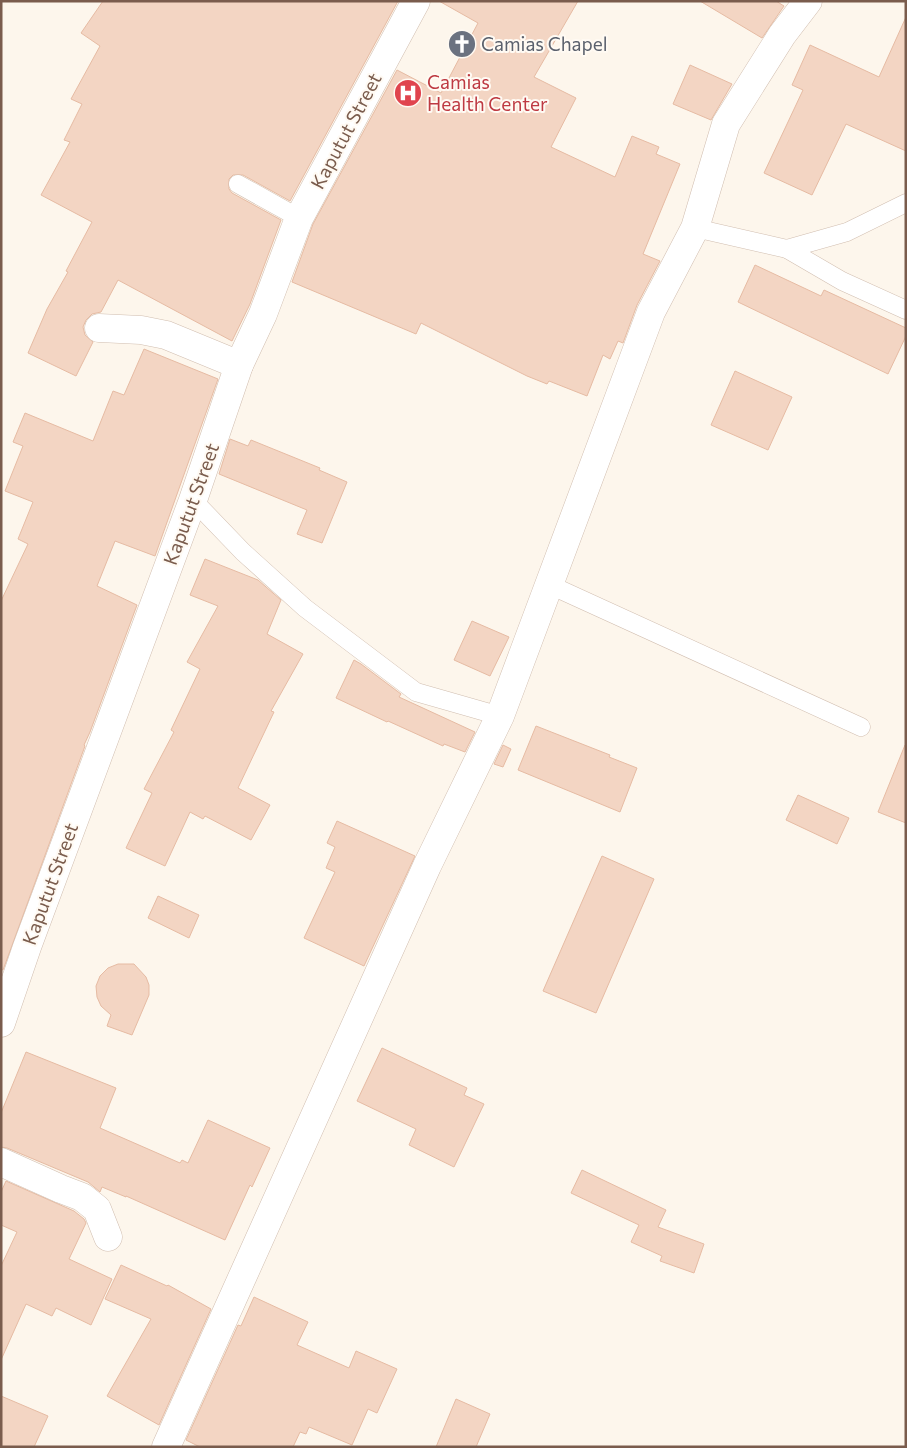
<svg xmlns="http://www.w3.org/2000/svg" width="907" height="1448" font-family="Commissioner,sans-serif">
	<rect width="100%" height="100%" fill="#fdf6ec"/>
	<g fill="#f3d5c3" stroke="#e6bba3">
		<path d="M 103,1 L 398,1 L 290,201 L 243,175 L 233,175 L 229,179 L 229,189 L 232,193 L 281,220 L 250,304 L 232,341 L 118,280 L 101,312 L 92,314 L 86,320 L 83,327 L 85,335 L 93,342 L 76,376 L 28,353 L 47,309 L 68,272 L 66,271 L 92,222 L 41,195 L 70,142 L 64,140 L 82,104 L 71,99 L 100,46 L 81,33 Z"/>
		<path d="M 439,1 L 578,1 L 534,77 L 576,98 L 551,147 L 615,177 L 632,136 L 659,147 L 656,154 L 680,164 L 643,254 L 660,261 L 637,305 L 623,343 L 618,341 L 610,359 L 603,355 L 587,396 L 549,381 L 547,384 L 527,376 L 421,323 L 416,334 L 292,282 L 313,224 L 397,70 L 441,93 L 478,23 Z"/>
		<path d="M 700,1 L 776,1 L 784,6 L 762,38 Z"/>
		<path d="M 906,17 L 906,151 L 846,124 L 812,195 L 764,173 L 803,90 L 792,85 L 810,45 L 879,77 Z"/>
		<path d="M 690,65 L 732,84 L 711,120 L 673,104 Z"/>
		<path d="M 755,265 L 821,296 L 824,290 L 906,328 L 906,336 L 888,374 L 738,302 Z"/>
		<path d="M 144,349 L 218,379 L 155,556 L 115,541 L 97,586 L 137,605 L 90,732 L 84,745 L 85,746 L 3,970 L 1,969 L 1,601 L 28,544 L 18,539 L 33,502 L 5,491 L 23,446 L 13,442 L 25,413 L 93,441 L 113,391 L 124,395 Z"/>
		<path d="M 735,371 L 792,397 L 768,450 L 711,425 Z"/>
		<path d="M 230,439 L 248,446 L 251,440 L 320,468 L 319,470 L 347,482 L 322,543 L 297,534 L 307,510 L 219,474 Z"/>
		<path d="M 205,559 L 258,580 L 281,600 L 267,634 L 303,654 L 271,711 L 274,712 L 238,788 L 270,805 L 251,840 L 205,816 L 203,819 L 190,812 L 165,866 L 126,848 L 152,793 L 144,789 L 174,732 L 171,730 L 200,669 L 187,662 L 218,606 L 190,595 Z"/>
		<path d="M 472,621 L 509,637 L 490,676 L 454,660 Z"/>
		<path d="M 354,660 L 361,664 L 401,694 L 399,697 L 475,732 L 465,752 L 444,744 L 443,746 L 388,721 L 387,722 L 336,698 Z"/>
		<path d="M 536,726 L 610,755 L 609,757 L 637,768 L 620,812 L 518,770 Z"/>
		<path d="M 503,745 L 511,749 L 503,767 L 494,764 Z"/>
		<path d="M 905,745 L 906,746 L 906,823 L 878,812 Z"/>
		<path d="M 798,795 L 849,818 L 837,844 L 786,820 Z"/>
		<path d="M 337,821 L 415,856 L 364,966 L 304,938 L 335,872 L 326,868 L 335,847 L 327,843 Z"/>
		<path d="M 602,856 L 654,879 L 596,1013 L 543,991 Z"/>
		<path d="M 158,896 L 199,915 L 189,938 L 148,918 Z"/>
		<path d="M 118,964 L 134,964 L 146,977 L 149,985 L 149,995 L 132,1035 L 107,1026 L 111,1015 L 101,1006 L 97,997 L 96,986 L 100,976 L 108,968 Z"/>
		<path d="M 382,1048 L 467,1088 L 464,1095 L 484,1104 L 454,1167 L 409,1145 L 416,1129 L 357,1101 Z"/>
		<path d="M 26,1052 L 116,1088 L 100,1128 L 180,1163 L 182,1160 L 188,1163 L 208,1120 L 270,1148 L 252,1187 L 250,1185 L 225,1240 L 126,1196 L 126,1197 L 102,1187 L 100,1192 L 88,1182 L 7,1148 L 1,1147 L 1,1113 Z"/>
		<path d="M 582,1170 L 666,1210 L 658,1227 L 704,1244 L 694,1273 L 660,1261 L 662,1256 L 631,1242 L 639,1225 L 571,1193 Z"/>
		<path d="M 6,1181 L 74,1211 L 84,1219 L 86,1223 L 69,1259 L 112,1279 L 91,1325 L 56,1308 L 52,1316 L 26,1304 L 1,1360 L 1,1266 L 17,1232 L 1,1225 L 1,1192 Z"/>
		<path d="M 121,1265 L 167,1286 L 168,1285 L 211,1309 L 159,1425 L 107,1396 L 151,1319 L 105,1299 Z"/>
		<path d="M 254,1297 L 308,1322 L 297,1345 L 349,1368 L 356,1351 L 397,1369 L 377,1413 L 368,1409 L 352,1445 L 309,1427 L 306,1434 L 300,1432 L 293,1447 L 200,1447 L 186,1440 L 238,1325 L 241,1326 Z"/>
		<path d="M 1,1396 L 48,1416 L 34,1447 L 1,1447 Z"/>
		<path d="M 456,1399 L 490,1414 L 476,1447 L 436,1447 Z"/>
	</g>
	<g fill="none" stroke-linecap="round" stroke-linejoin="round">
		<defs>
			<g id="service">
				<path d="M 238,184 L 299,218"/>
				<path d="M 695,228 L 787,249 L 842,281 L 906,310"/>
				<path d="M 787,249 L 847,232 L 906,203"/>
				<path d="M 193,500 L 243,552 L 305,608 L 416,692 L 500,716"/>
				<path d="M 550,585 L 861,727"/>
			</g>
			<g id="minor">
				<path d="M 99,328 L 141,330 L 166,335 L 239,365"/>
				<path d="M 1,1162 L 61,1189 L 82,1197 L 97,1209 L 108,1237"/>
				<path d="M 166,1447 L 427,866 L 500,716 L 651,312 L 695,228 L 726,124 L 782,35 L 808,1"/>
			</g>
			<path id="tertiary" d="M 1,1023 L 27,947 L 193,500 L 239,365 L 263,314 L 299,218 L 416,1"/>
		</defs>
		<use href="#service" stroke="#d1beb0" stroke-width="19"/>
		<use href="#minor" stroke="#d1beb0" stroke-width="29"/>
		<use href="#tertiary" stroke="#d1beb0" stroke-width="29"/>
		<use href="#service" stroke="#fff" stroke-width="18"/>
		<use href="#minor" stroke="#fff" stroke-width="28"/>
		<use href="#tertiary" stroke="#fff" stroke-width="28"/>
	</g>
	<defs>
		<symbol id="church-disc" viewBox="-11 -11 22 22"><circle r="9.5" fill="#6b7280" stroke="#fffaf3"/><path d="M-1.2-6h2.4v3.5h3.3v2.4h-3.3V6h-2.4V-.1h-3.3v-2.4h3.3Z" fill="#fff"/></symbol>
		<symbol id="hospital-disc" viewBox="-11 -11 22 22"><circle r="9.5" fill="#e0444e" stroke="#fffaf3"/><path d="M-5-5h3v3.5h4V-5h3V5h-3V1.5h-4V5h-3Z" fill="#fff"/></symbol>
	</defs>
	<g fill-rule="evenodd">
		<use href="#church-disc" x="446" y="28" width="32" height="32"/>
		<use href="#hospital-disc" x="392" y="77" width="32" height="32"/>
	</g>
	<g text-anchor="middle" stroke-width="4" stroke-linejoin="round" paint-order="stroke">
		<g font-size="19" fill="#5b616d" stroke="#fffaf3" text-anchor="start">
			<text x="481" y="51">Camias Chapel</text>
		</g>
		<g font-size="19" fill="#be3a42" stroke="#fffaf3" text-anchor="start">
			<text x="427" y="89">Camias<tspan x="427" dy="22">Health Center</tspan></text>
		</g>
		<g font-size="19" fill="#7a5c4d" stroke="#fffaf3">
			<text transform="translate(346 131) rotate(-62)" y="7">Kaputut Street</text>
			<text transform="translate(191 504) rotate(-70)" y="7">Kaputut Street</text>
			<text transform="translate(50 884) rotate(-70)" y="7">Kaputut Street</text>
		</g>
	</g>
	<rect width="907" height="1448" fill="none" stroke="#7a5c4d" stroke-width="5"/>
</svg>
